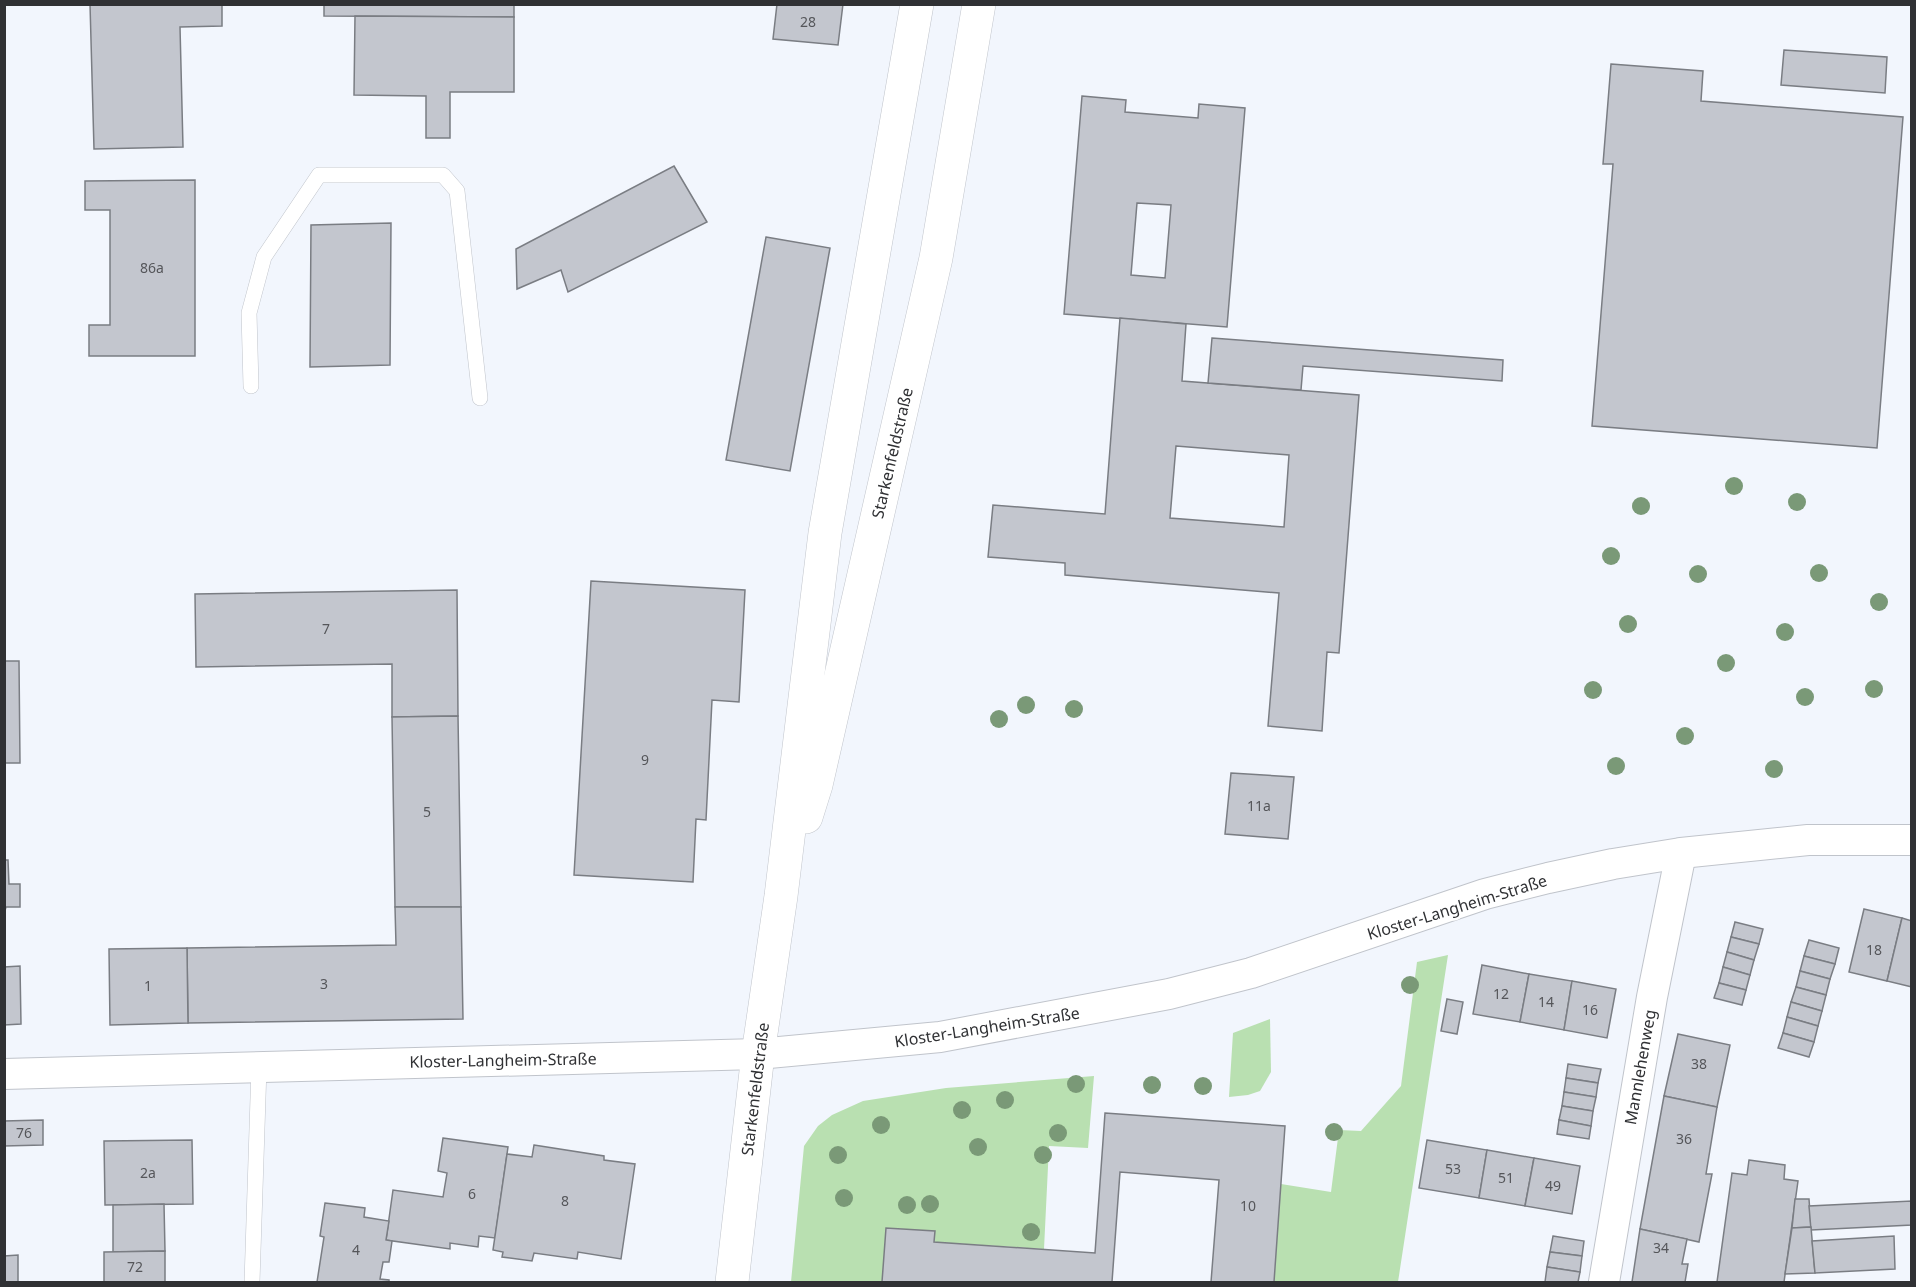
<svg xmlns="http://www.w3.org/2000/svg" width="1916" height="1287" font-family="'Noto Sans',sans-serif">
	<rect width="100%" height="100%" fill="#f2f6fd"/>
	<g fill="#b9e0b1">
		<path d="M 1448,955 L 1398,1282 L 1274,1282 L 1281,1184 L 1331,1192 L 1339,1130 L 1361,1131 L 1401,1086 L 1417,962 Z"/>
		<path d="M 1270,1019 L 1271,1072 L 1260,1091 L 1248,1095 L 1229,1097 L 1233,1033 Z"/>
		<path d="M 1094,1076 L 1088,1148 L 1049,1146 L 1044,1249 L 934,1242 L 934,1231 L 887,1228 L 882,1282 L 791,1282 L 804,1146 L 818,1126 L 832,1115 L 863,1101 L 946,1088 Z"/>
	</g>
	<g fill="#c3c6ce" stroke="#7a7d83" stroke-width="1.5" fill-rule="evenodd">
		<path d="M 90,4 L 222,4 L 222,26 L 180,27 L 183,147 L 94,149 Z"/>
		<path d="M 324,4 L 514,4 L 514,17 L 324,16 Z"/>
		<path d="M 777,4 L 843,4 L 838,45 L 773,39 Z"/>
		<path d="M 355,16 L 514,17 L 514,92 L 450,92 L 450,138 L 426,138 L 426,96 L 354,95 Z"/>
		<path d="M 1784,50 L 1887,57 L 1885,93 L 1781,85 Z"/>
		<path d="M 1611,64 L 1703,71 L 1701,101 L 1903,117 L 1877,448 L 1592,426 L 1613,164 L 1603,164 Z"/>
		<path d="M 1082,96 L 1126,100 L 1125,112 L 1198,118 L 1199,104 L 1245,108 L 1227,327 L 1064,314 ZM 1137,203 L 1171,205 L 1165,278 L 1131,275 Z"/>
		<path d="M 674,166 L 707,222 L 568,292 L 561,270 L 517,289 L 516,249 Z"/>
		<path d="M 195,180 L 195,356 L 89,356 L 89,325 L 110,325 L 110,210 L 85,210 L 85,181 Z"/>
		<path d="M 391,223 L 390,365 L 310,367 L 311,225 Z"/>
		<path d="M 766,237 L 830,248 L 790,471 L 726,460 Z"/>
		<path d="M 1120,318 L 1186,324 L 1182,381 L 1359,395 L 1339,653 L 1327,652 L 1322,731 L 1268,726 L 1279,593 L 1065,575 L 1065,563 L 988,557 L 993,505 L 1105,514 ZM 1176,446 L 1289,455 L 1284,527 L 1170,518 Z"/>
		<path d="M 1212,338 L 1503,360 L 1502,381 L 1303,366 L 1301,390 L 1208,383 Z"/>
		<path d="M 591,581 L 745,590 L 739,702 L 712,700 L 706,820 L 696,819 L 693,882 L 574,875 Z"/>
		<path d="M 457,590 L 458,716 L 392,717 L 392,664 L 196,667 L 195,594 Z"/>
		<path d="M 4,661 L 19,661 L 20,763 L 4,763 Z"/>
		<path d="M 458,716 L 461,907 L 395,907 L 392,717 Z"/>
		<path d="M 1231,773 L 1294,777 L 1288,839 L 1225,834 Z"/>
		<path d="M 4,860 L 8,860 L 9,884 L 20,884 L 20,907 L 6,907 L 4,914 Z"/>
		<path d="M 395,907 L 461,907 L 463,1019 L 188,1023 L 187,948 L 396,945 Z"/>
		<path d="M 1864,909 L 1902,918 L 1887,981 L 1849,972 Z"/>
		<path d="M 1902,918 L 1912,921 L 1912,987 L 1887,981 Z"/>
		<path d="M 1735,922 L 1763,929 L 1759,944 L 1731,937 Z"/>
		<path d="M 1731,937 L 1759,944 L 1754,960 L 1727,952 Z"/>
		<path d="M 1809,940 L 1839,948 L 1835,964 L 1804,956 Z"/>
		<path d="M 187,948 L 188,1023 L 110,1025 L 109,949 Z"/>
		<path d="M 1727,952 L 1754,960 L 1750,975 L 1723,967 Z"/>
		<path d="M 1804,956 L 1835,964 L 1830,979 L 1800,971 Z"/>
		<path d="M 1482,965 L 1529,974 L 1520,1022 L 1473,1014 Z"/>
		<path d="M 20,966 L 21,1024 L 4,1025 L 4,967 Z"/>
		<path d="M 1723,967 L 1750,975 L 1746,990 L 1719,983 Z"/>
		<path d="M 1800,971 L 1830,979 L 1826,995 L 1796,987 Z"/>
		<path d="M 1529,974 L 1572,981 L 1564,1030 L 1520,1022 Z"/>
		<path d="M 1572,981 L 1616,989 L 1607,1038 L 1564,1030 Z"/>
		<path d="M 1719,983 L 1746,990 L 1742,1005 L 1714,998 Z"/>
		<path d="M 1796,987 L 1826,995 L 1822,1011 L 1791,1002 Z"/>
		<path d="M 1447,999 L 1463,1002 L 1457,1034 L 1441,1031 Z"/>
		<path d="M 1791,1002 L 1822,1011 L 1818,1026 L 1787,1017 Z"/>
		<path d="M 1787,1017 L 1818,1026 L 1814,1042 L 1783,1033 Z"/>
		<path d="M 1783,1033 L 1814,1042 L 1809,1057 L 1778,1048 Z"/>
		<path d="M 1678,1034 L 1730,1045 L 1717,1107 L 1664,1096 Z"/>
		<path d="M 1568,1064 L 1601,1069 L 1598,1083 L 1566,1078 Z"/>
		<path d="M 1566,1078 L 1598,1083 L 1596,1097 L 1564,1092 Z"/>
		<path d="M 1564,1092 L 1596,1097 L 1593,1111 L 1562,1106 Z"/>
		<path d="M 1664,1096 L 1717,1107 L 1706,1174 L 1712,1174 L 1699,1242 L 1640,1229 Z"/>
		<path d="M 1562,1106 L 1593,1111 L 1591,1126 L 1559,1120 Z"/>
		<path d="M 1105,1113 L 1285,1126 L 1274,1282 L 1211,1282 L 1219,1180 L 1120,1172 L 1112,1282 L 882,1282 L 886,1228 L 935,1231 L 934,1242 L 1095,1253 Z"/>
		<path d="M 43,1120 L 43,1145 L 4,1146 L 4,1121 Z"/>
		<path d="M 1559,1120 L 1591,1126 L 1589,1139 L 1557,1134 Z"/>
		<path d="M 443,1138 L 508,1147 L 495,1238 L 479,1236 L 478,1247 L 450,1243 L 450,1249 L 386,1240 L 393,1190 L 443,1197 L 447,1173 L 438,1171 Z"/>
		<path d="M 192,1140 L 193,1204 L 105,1205 L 104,1141 Z"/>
		<path d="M 1427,1140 L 1487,1150 L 1479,1198 L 1419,1188 Z"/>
		<path d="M 534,1145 L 604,1156 L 604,1160 L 635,1164 L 621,1259 L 578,1252 L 577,1259 L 534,1253 L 532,1261 L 502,1257 L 503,1252 L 493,1250 L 507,1154 L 532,1157 Z"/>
		<path d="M 1487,1150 L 1534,1158 L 1525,1206 L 1479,1198 Z"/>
		<path d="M 1534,1158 L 1580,1166 L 1572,1214 L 1525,1206 Z"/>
		<path d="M 1749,1160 L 1785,1165 L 1784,1179 L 1798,1181 L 1784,1282 L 1717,1282 L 1732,1173 L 1747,1175 Z"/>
		<path d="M 1795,1199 L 1809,1199 L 1811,1227 L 1792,1228 Z"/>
		<path d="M 1912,1201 L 1912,1225 L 1811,1230 L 1809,1206 Z"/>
		<path d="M 325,1203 L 365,1208 L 364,1217 L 389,1221 L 386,1240 L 392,1241 L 389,1262 L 383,1262 L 380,1279 L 389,1280 L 389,1282 L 317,1282 L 324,1237 L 320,1236 Z"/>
		<path d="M 164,1204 L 165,1251 L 113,1252 L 113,1205 Z"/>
		<path d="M 1811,1227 L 1815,1273 L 1785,1274 L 1792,1228 Z"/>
		<path d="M 1640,1229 L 1687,1239 L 1682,1264 L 1688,1264 L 1685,1282 L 1632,1282 Z"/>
		<path d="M 1553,1236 L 1584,1241 L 1582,1256 L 1550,1252 Z"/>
		<path d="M 1894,1236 L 1895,1269 L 1815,1273 L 1812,1241 Z"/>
		<path d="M 165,1251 L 165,1282 L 104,1282 L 104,1252 Z"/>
		<path d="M 1550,1252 L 1582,1256 L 1580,1272 L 1547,1267 Z"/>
		<path d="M 18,1255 L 18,1282 L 4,1282 L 4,1256 Z"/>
		<path d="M 1547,1267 L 1580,1272 L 1578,1282 L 1545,1282 Z"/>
	</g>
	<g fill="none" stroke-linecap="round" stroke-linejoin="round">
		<defs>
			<g id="service">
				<path d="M 251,386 L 249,313 L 264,257 L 319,175 L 443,175 L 457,191 L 480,398"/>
				<path d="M 252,1282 L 259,1067"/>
			</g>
			<g id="minor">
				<path d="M 4,1074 L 758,1054 L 940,1037 L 1169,994 L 1251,973 L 1485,894 L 1548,878 L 1613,864 L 1681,853 L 1808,840 L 1912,840"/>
				<path d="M 1604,1282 L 1652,997 L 1681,853"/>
			</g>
			<g id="tertiary">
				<path d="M 806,817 L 816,785 L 936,258 L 979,4"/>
				<path d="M 732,1282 L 758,1054 L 781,896 L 825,533 L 917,4"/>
			</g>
		</defs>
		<use href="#service" stroke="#c0c4cb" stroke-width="16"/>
		<use href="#minor" stroke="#c0c4cb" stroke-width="32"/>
		<use href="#tertiary" stroke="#c0c4cb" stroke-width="34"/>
		<use href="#service" stroke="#fff" stroke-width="15"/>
		<use href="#minor" stroke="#fff" stroke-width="30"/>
		<use href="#tertiary" stroke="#fff" stroke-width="33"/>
	</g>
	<g fill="#7a9977">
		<circle cx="1734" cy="486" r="9"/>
		<circle cx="1797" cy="502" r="9"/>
		<circle cx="1641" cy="506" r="9"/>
		<circle cx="1611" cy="556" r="9"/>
		<circle cx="1819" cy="573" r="9"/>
		<circle cx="1698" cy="574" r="9"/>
		<circle cx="1879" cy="602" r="9"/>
		<circle cx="1628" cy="624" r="9"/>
		<circle cx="1785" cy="632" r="9"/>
		<circle cx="1726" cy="663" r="9"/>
		<circle cx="1874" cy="689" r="9"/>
		<circle cx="1593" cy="690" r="9"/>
		<circle cx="1805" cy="697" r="9"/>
		<circle cx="1026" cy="705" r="9"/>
		<circle cx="1074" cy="709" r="9"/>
		<circle cx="999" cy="719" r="9"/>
		<circle cx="1685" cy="736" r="9"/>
		<circle cx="1616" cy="766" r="9"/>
		<circle cx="1774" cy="769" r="9"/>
		<circle cx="1410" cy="985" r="9"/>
		<circle cx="1076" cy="1084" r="9"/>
		<circle cx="1152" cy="1085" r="9"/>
		<circle cx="1203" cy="1086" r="9"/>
		<circle cx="1005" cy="1100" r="9"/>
		<circle cx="962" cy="1110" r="9"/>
		<circle cx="881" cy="1125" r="9"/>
		<circle cx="1334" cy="1132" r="9"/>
		<circle cx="1058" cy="1133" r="9"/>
		<circle cx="978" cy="1147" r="9"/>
		<circle cx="838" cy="1155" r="9"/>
		<circle cx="1043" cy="1155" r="9"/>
		<circle cx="844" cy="1198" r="9"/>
		<circle cx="930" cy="1204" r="9"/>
		<circle cx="907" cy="1205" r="9"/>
		<circle cx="1031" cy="1232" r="9"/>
	</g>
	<g text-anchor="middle" stroke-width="5" stroke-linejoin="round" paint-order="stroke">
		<g font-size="14" fill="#55565a">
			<text x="808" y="27">28</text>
			<text x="152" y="273">86a</text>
			<text x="326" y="634">7</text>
			<text x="645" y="765">9</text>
			<text x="1259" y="811">11a</text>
			<text x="427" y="817">5</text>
			<text x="1874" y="955">18</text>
			<text x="324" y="989">3</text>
			<text x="148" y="991">1</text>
			<text x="1501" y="999">12</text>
			<text x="1546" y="1007">14</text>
			<text x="1590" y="1015">16</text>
			<text x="1699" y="1069">38</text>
			<text x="24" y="1138">76</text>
			<text x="1684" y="1144">36</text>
			<text x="1453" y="1174">53</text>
			<text x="148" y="1178">2a</text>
			<text x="1506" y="1183">51</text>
			<text x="1553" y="1191">49</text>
			<text x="472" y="1199">6</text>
			<text x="565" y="1206">8</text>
			<text x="1248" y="1211">10</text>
			<text x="1661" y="1253">34</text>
			<text x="356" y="1255">4</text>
			<text x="135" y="1272">72</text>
		</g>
		<g font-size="16" fill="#303134" stroke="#fff">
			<text transform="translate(892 453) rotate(-77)" y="6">Starkenfeldstraße</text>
			<text transform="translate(1457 907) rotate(-17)" y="6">Kloster-Langheim-Straße</text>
			<text transform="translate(987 1027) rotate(-9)" y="6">Kloster-Langheim-Straße</text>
			<text transform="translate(503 1060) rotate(-1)" y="6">Kloster-Langheim-Straße</text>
			<text transform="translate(1640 1067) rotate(-80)" y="6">Mannlehenweg</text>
			<text transform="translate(755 1089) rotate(-83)" y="6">Starkenfeldstraße</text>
		</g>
	</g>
	<rect width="1916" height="1287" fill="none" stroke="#303134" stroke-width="12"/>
</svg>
